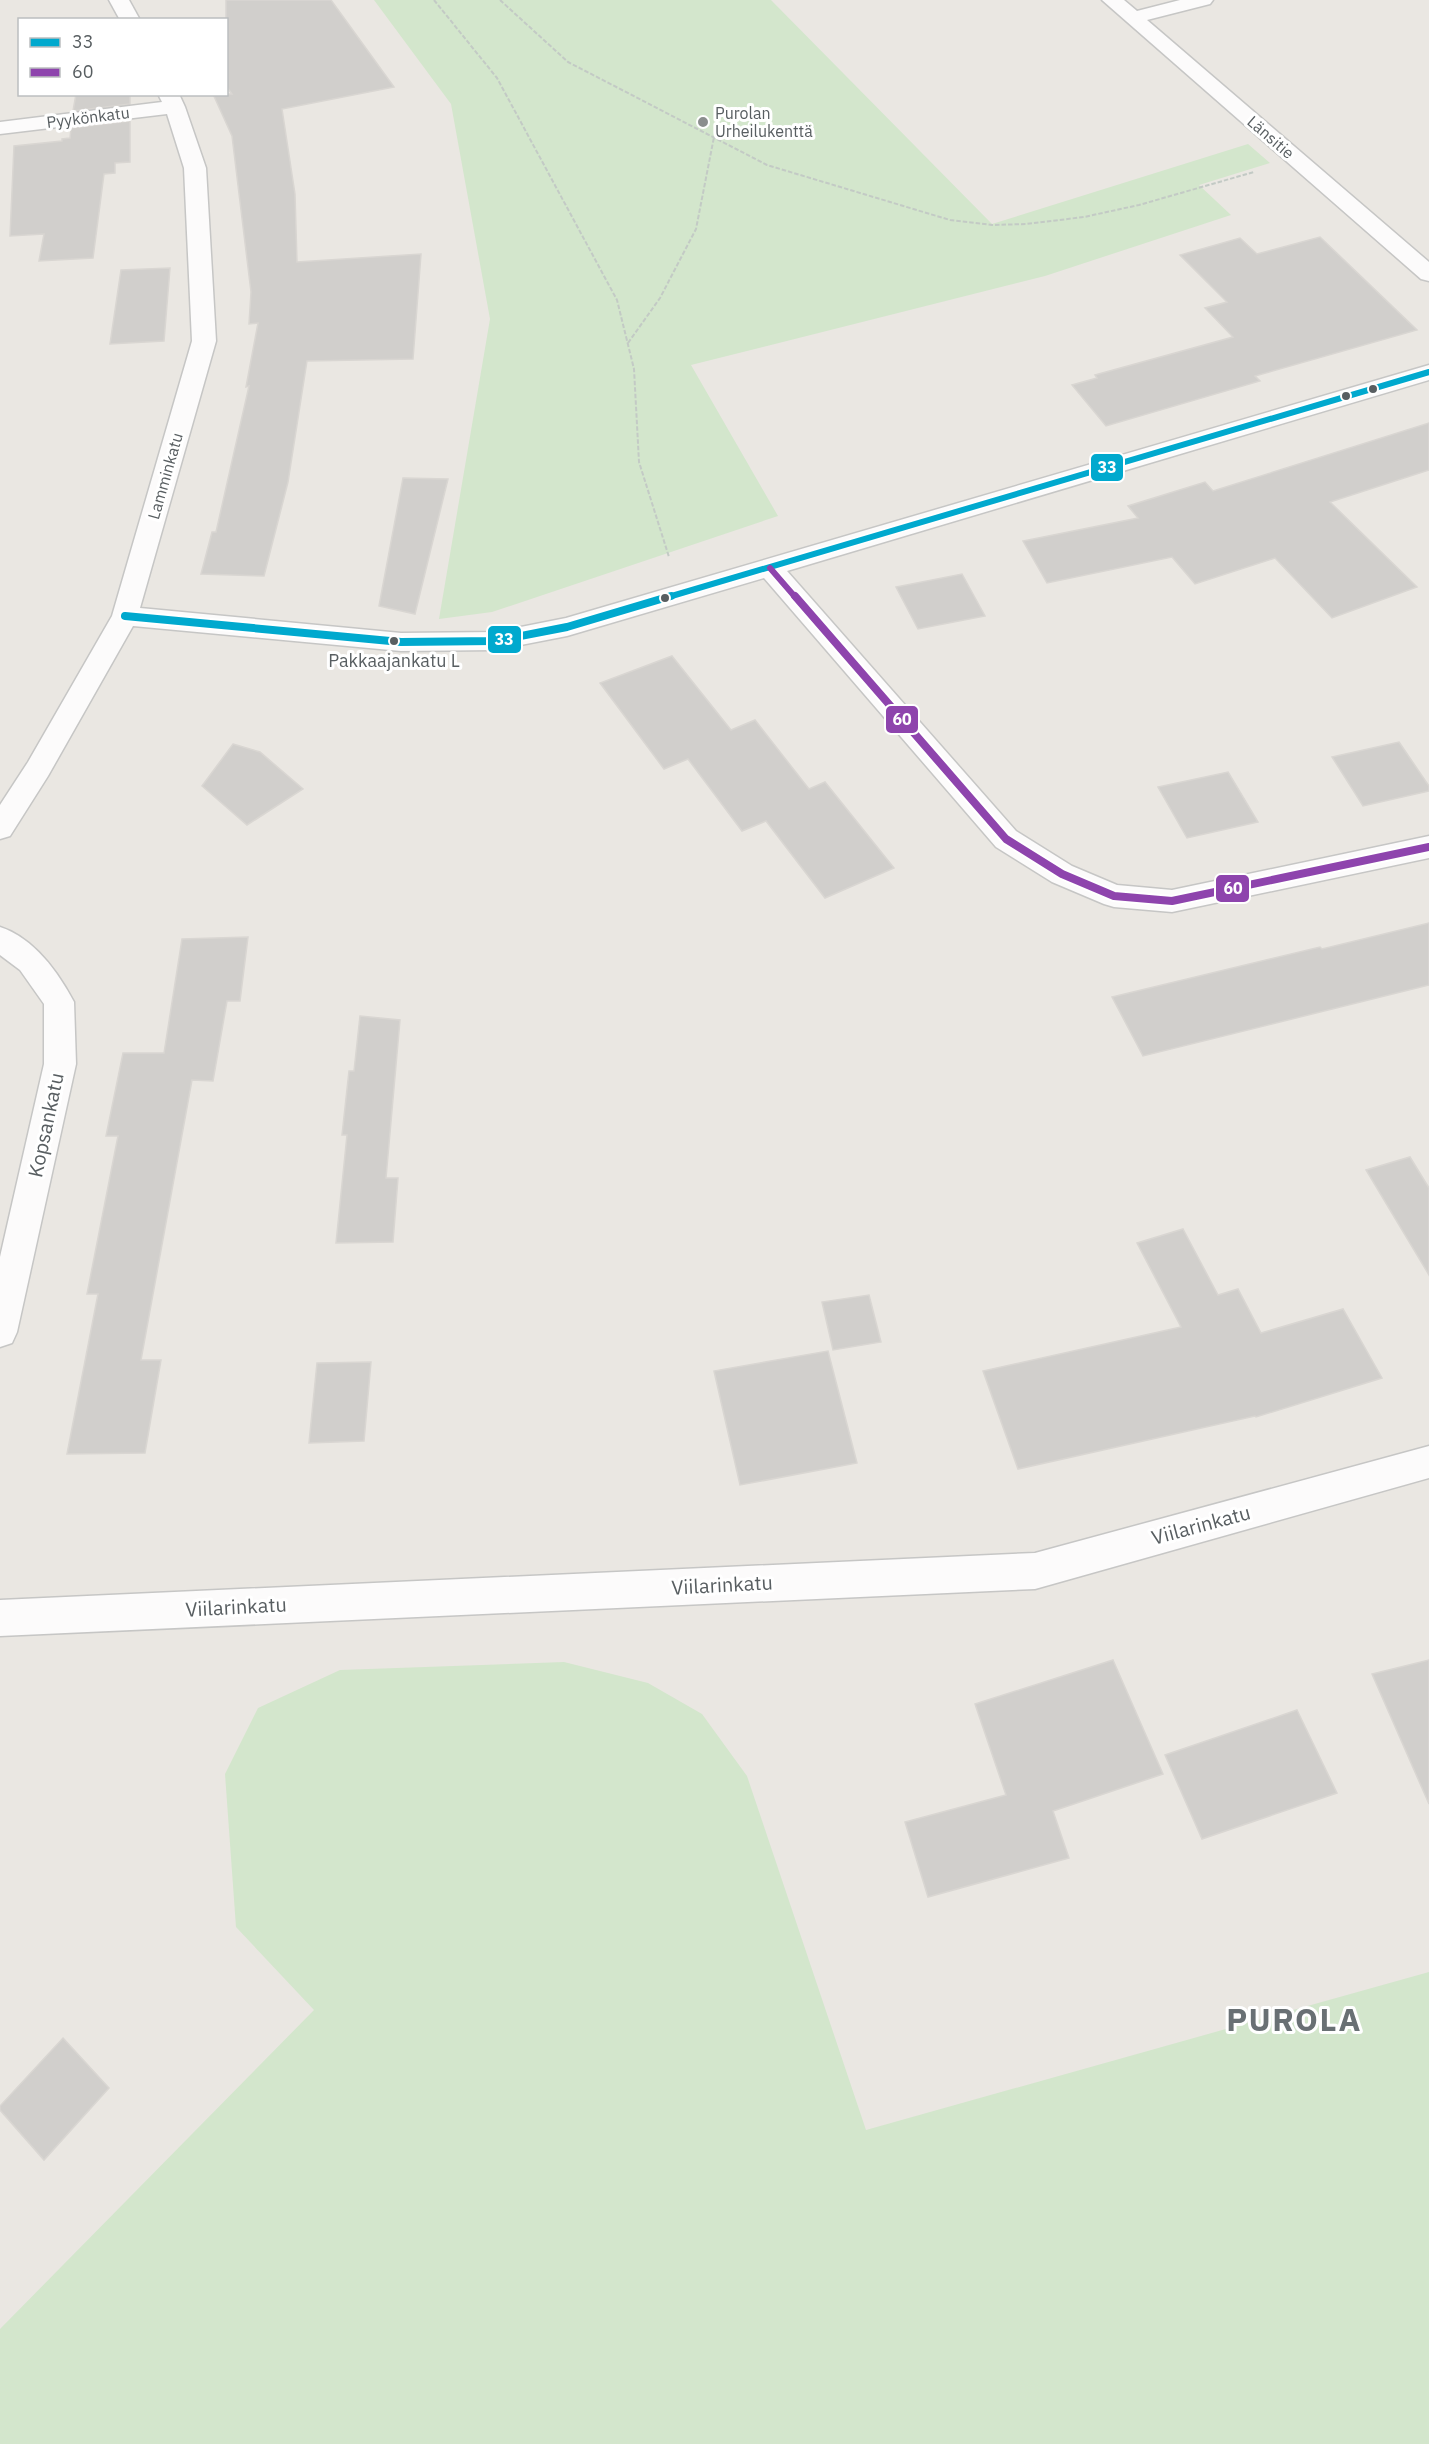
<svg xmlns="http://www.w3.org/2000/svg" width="1429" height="2444" font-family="'IBM Plex Sans',sans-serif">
	<rect width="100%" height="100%" fill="#eae7e2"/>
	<g fill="#d3e6cc">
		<path d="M 374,0 L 771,0 L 992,224 L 1248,144 L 1270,163 L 1199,185 L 1231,215 L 1045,276 L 691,365 L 778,516 L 492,612 L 439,619 L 490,319 L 451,104 Z"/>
		<path d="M 564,1662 L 648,1683 L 702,1714 L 747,1776 L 866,2130 L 1429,1972 L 1429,2444 L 0,2444 L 0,2329 L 314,2010 L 236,1927 L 225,1774 L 258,1708 L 340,1670 Z"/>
	</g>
	<g fill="#d1cfcc" stroke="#d9d6d2" stroke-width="1.5">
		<path d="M 226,0 L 331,0 L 394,87 L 282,109 L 295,194 L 297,262 L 421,254 L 413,359 L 307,361 L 288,482 L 264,576 L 201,574 L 212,532 L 216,532 L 249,386 L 246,387 L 258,323 L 249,324 L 251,292 L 232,136 L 213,94 L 232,94 L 226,86 Z"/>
		<path d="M 76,94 L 130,94 L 130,104 L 73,111 Z"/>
		<path d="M 130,121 L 130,162 L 115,163 L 115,173 L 104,174 L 93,258 L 39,261 L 44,234 L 10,236 L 14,146 L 62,141 L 62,139 L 70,138 L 71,128 Z"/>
		<path d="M 1320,237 L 1417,330 L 1255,376 L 1260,381 L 1106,426 L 1072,385 L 1097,378 L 1095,375 L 1233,337 L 1205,308 L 1227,302 L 1180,255 L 1240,238 L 1257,254 Z"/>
		<path d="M 170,268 L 164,341 L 110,344 L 121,270 Z"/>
		<path d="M 1429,423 L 1429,470 L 1330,502 L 1417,587 L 1332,618 L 1275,558 L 1195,584 L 1172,557 L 1047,583 L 1023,541 L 1138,518 L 1128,506 L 1205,482 L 1213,491 Z"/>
		<path d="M 403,478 L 448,479 L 415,614 L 379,606 Z"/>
		<path d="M 962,574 L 985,616 L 918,629 L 896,587 Z"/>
		<path d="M 672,656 L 731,730 L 755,720 L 809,789 L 825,782 L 894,868 L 825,898 L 766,821 L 742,831 L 688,759 L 664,769 L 600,683 Z"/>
		<path d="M 1399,742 L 1429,786 L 1429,791 L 1363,806 L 1332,757 Z"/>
		<path d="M 233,744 L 260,752 L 303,789 L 247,825 L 202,786 Z"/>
		<path d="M 1228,772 L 1258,822 L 1187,838 L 1158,787 Z"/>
		<path d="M 1429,923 L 1429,985 L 1143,1056 L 1112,997 L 1320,947 L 1322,949 Z"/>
		<path d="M 248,937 L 240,1001 L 227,1001 L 213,1081 L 192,1080 L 141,1360 L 161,1360 L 145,1453 L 67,1454 L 98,1294 L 87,1294 L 118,1136 L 106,1136 L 123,1053 L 164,1053 L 182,939 Z"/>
		<path d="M 360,1016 L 400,1020 L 386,1178 L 398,1178 L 393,1242 L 336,1243 L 347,1135 L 342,1135 L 349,1071 L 354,1071 Z"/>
		<path d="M 1410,1157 L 1429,1188 L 1429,1275 L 1366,1170 Z"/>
		<path d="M 1183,1229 L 1218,1295 L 1238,1289 L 1261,1333 L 1343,1309 L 1382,1378 L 1256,1417 L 1255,1416 L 1018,1469 L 983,1371 L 1181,1327 L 1137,1243 Z"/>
		<path d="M 869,1295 L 881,1342 L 833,1350 L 822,1302 Z"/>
		<path d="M 828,1351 L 857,1463 L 740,1485 L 714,1371 Z"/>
		<path d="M 371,1362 L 364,1441 L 309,1443 L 317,1363 Z"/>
		<path d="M 1113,1660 L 1163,1774 L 1053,1811 L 1069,1858 L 928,1897 L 905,1822 L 1006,1795 L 975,1704 Z"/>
		<path d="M 1429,1660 L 1429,1804 L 1372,1674 Z"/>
		<path d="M 1297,1710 L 1337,1793 L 1202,1839 L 1165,1755 Z"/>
		<path d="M 63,2038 L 109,2088 L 44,2160 L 0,2110 L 0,2106 Z"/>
	</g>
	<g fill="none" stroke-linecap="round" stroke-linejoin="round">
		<defs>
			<g id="minor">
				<path d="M 109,0 L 129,0 L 140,20 L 120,20 Z"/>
				<path d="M 1102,0 L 1124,0 L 1137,11 L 1180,0 L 1213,0 L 1210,4 L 1147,20 L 1429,262 L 1429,281 L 1421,279 Z"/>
				<path d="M 158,94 L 179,94 L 185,107 L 206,168 L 216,341 L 140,608 L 401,633 L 495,632 L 566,618 L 1429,365 L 1429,380 L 787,571 L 1016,831 L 1072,866 L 1117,885 L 1172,890 L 1429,836 L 1429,858 L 1172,912 L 1114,907 L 1104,904 L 1052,882 L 996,847 L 764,578 L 567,636 L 495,650 L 401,651 L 133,626 L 48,776 L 10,836 L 0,839 L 0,805 L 28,762 L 112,616 L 192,341 L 184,168 L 167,114 L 0,134 L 0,122 L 162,102 Z"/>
				<path d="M 0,927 C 34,938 58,972 74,1002 L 76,1064 L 17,1332 L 12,1343 L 0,1347 L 0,1257 L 44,1064 L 44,1004 L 20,970 L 0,955 Z"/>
				<path d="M 1429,1446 L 1429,1478 L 1035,1589 L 0,1636 L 0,1600 L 1035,1553 Z"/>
			</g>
		</defs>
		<use href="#minor" stroke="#c6c6c5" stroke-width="3"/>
		<g stroke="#c3cac5" stroke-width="2" stroke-dasharray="4.5 2" stroke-linecap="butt">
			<path d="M 434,0 L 497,78 L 617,300 L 634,369 L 639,462 L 669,557"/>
			<path d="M 500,0 L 568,62 L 767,165 L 950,220 L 992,225 L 1026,224 L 1084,217 L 1139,205 L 1254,172"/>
			<path d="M 628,343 L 660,298 L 696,229 L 714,137"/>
		</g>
		<use href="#minor" fill="#fcfbfb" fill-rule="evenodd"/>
		<defs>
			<path id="bus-1-far1" d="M 665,598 L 1429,372"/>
			<path id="bus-1" d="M 125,616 L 401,642 L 495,641 L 567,627 L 671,596"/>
			<path id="bus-2-far1" d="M 770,568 L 796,598"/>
			<path id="bus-2" d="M 795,596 L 1006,839 L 1062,874 L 1114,896 L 1172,901 L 1429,847"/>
		</defs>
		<use href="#bus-1-far1" stroke="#fff" stroke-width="9"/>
		<use href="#bus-1" stroke="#fff" stroke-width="12"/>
		<use href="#bus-2-far1" stroke="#fff" stroke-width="9"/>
		<use href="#bus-2" stroke="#fff" stroke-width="12"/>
		<use href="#bus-1-far1" stroke="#00a9ce" stroke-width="6"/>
		<use href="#bus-1" stroke="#00a9ce" stroke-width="8"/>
		<use href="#bus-2-far1" stroke="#8e44ad" stroke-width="6"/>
		<use href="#bus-2" stroke="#8e44ad" stroke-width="8"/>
	</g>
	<circle fill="#8b8e8e" stroke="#fff" stroke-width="2" cx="703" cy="122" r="6"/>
	<g fill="#585e61" stroke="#fff" stroke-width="2">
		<circle cx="1373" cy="389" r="5"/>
		<circle cx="1346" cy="396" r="5"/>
		<circle cx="665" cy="598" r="5"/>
		<circle cx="394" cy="641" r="5"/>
	</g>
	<g text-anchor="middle" stroke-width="6" stroke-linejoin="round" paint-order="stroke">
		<g font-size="16" fill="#585e61" stroke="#fff" text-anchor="start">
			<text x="715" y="119">Purolan<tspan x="715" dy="18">Urheilukenttä</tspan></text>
		</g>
		<g font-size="16" fill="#585e61" stroke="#fff">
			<text transform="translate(88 117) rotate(-7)" y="6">Pyykönkatu</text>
			<text transform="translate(1271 137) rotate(41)" y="6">Länsitie</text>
			<text transform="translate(165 476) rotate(-74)" y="6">Lamminkatu</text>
		</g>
		<g font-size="18" fill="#585e61" stroke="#fff">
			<text x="394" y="667">Pakkaajankatu L</text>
		</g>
		<g font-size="20" fill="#585e61" stroke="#fff">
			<text transform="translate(46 1125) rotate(-78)" y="7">Kopsankatu</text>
			<text transform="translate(1201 1525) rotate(-15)" y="7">Viilarinkatu</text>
			<text transform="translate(722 1585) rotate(-3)" y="7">Viilarinkatu</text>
			<text transform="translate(236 1607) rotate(-3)" y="7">Viilarinkatu</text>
		</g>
		<g font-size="32" font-weight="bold" letter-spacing="1.5" fill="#697074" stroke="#fff">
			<text x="1294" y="2031">PUROLA</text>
		</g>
	</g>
	<g stroke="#fff" stroke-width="2">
		<rect x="1090" y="453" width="34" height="29" rx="6" fill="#00a9ce"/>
		<rect x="487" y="625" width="35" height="29" rx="6" fill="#00a9ce"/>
		<rect x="885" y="705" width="34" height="29" rx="6" fill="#8e44ad"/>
		<rect x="1215" y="874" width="35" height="29" rx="6" fill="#8e44ad"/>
	</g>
	<g font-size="16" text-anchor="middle" font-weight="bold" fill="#fff">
		<text x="1107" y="473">33</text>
		<text x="504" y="645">33</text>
		<text x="902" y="725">60</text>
		<text x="1233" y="894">60</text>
	</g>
	<rect x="18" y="18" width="210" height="78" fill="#ffffff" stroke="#bcbfc0" stroke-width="1.5"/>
	<rect x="30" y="38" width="30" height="9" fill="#00a9ce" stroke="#bcbfc0" stroke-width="1.5"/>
	<text x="72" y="48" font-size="18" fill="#585e61">33</text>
	<rect x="30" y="68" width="30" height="9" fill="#8e44ad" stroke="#bcbfc0" stroke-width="1.5"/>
	<text x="72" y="78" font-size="18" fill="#585e61">60</text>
</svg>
